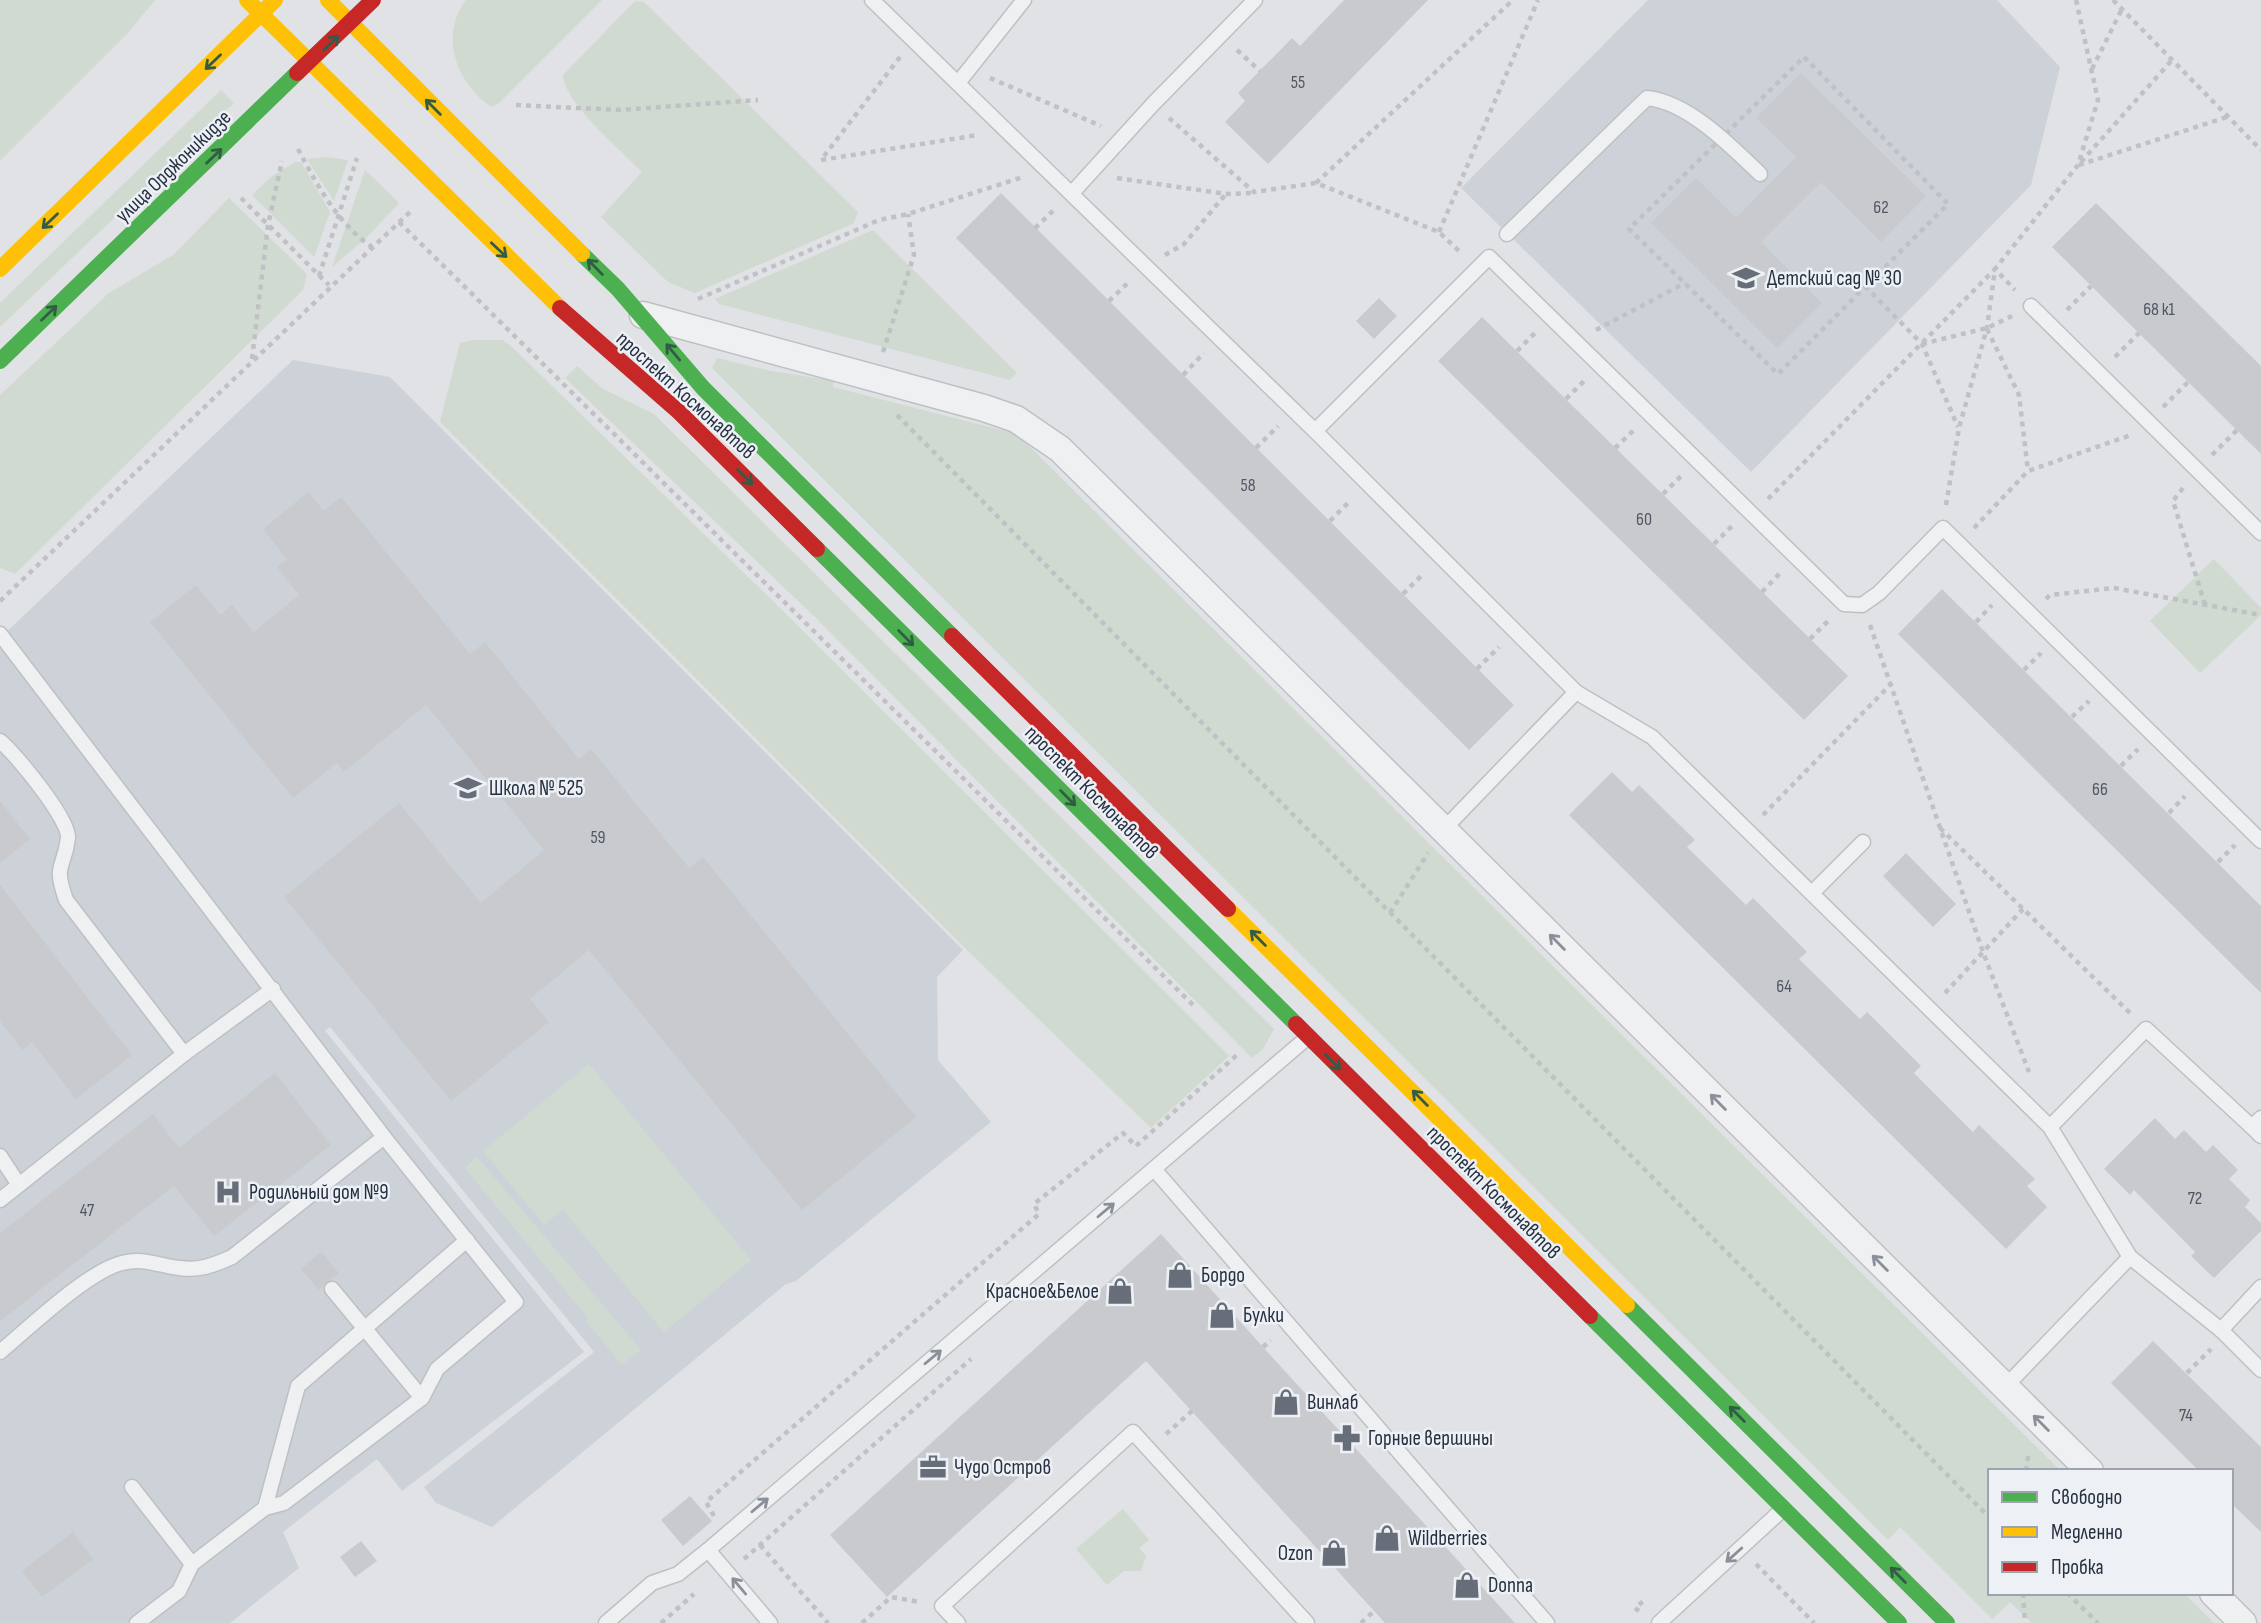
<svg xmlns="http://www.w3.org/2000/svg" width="2261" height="1623" font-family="'Sofia Sans Condensed',sans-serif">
	<rect width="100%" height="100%" fill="#e0e2e5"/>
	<g fill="#cdd2d9">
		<path d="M 1648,0 L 1997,0 L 2060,67 L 2031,185 L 1751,472 L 1461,188 Z"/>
		<path d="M 293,360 L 390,377 L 963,950 L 937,977 L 938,1060 L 991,1122 L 796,1281 L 786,1284 L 492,1527 L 436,1503 L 424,1487 L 594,1352 L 330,1027 L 325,1031 L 327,1033 L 584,1352 L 402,1491 L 377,1459 L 283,1532 L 299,1568 L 230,1623 L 0,1623 L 0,638 Z"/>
	</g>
	<g fill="#d0dad0">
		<path d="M 0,0 L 155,0 L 126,35 L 0,161 Z"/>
		<path d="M 466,0 L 602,0 L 499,103 L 492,107 C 456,84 439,35 466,0 Z"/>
		<path d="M 635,1 L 644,2 L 858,212 L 854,223 L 695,293 L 668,282 L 601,217 L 642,172 C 621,150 565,104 563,75 Z"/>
		<path d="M 221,90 L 234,103 L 0,327 L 0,303 Z"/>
		<path d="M 327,157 L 348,160 L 334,201 L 307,159 Z"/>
		<path d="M 295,162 L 301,162 L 330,212 L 314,257 L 252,195 L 271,177 Z"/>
		<path d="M 365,170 L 399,203 L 366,238 L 332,267 Z"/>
		<path d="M 229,198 L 307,274 L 303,290 L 15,574 L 0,568 L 0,395 L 109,293 L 173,255 Z"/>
		<path d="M 873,230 L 1017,373 L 1010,380 L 719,304 L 715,299 Z"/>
		<path d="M 474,340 L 502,340 L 511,346 L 785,613 L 1229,1056 L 1151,1128 L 965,948 L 440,422 L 460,343 Z"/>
		<path d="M 717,358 L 766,370 L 834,381 L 833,387 L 1017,434 L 2061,1471 L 1990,1471 L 1990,1593 L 2184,1593 L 2214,1623 L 2032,1623 L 2010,1602 L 1992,1619 L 1900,1527 L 1888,1540 L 712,368 Z"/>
		<path d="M 577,366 L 603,389 L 654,414 L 1274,1029 L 1263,1049 L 1252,1058 L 817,619 L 565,378 Z"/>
		<path d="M 2214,559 L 2261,608 L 2261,615 L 2200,673 L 2150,621 Z"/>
		<path d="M 589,1064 L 751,1260 L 664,1332 L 563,1210 L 636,1149 L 544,1225 L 483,1151 Z"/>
		<path d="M 477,1157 L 641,1350 L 622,1365 L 586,1321 L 588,1318 L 465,1168 Z"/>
		<path d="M 1123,1509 L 1149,1540 L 1139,1548 L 1146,1556 L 1141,1571 L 1124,1571 L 1107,1585 L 1076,1549 Z"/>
	</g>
	<g fill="#c8cacd">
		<path d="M 1344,0 L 1428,0 L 1268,164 L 1225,122 L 1245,101 L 1238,93 L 1292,38 L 1300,46 Z"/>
		<path d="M 1801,73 L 1926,196 L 1881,242 L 1821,182 L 1761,242 L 1822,303 L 1777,348 L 1651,223 L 1696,178 L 1736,218 L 1796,157 L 1756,118 Z"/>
		<path d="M 1001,193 L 1514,705 L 1469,750 L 956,238 Z"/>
		<path d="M 2096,203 L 2261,366 L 2261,454 L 2052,247 Z"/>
		<path d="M 1379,298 L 1397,316 L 1374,339 L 1356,321 Z"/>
		<path d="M 1482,317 L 1848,676 L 1804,720 L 1438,361 Z"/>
		<path d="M 308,492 L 324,511 L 341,497 L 470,654 L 485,642 L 579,759 L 591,749 L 689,868 L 703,857 L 916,1117 L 802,1210 L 589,950 L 530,999 L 549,1022 L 451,1101 L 284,897 L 399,803 L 481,903 L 544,850 L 426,705 L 344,772 L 337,763 L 293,798 L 150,622 L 196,585 L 220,615 L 232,605 L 254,632 L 299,595 L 277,567 L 287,559 L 263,529 Z"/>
		<path d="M 1942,589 L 2261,906 L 2261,993 L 1898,634 Z"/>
		<path d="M 1612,772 L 1632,792 L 1639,785 L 1695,840 L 1687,847 L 1746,905 L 1753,898 L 1807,952 L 1799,959 L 1860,1019 L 1867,1012 L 1921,1066 L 1914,1073 L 1973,1132 L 1979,1125 L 2035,1179 L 2027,1186 L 2047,1207 L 2006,1249 L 1569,815 Z"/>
		<path d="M 0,801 L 30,839 L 0,863 Z"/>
		<path d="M 1906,853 L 1956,904 L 1933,927 L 1883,876 Z"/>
		<path d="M 0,885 L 132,1055 L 76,1099 L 32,1042 L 23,1050 L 0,1021 Z"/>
		<path d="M 275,1073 L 331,1145 L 214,1236 L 174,1186 L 0,1321 L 0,1233 L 153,1114 L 179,1148 Z"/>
		<path d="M 2155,1118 L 2175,1139 L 2184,1130 L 2206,1152 L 2213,1145 L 2238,1170 L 2229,1179 L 2250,1200 L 2245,1207 L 2261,1223 L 2261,1231 L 2214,1278 L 2191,1256 L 2195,1252 L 2134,1190 L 2130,1195 L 2104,1169 Z"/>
		<path d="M 1161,1234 L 1263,1347 L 1515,1623 L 1385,1623 L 1146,1361 L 887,1597 L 830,1535 Z"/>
		<path d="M 321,1252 L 339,1273 L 319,1290 L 301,1269 Z"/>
		<path d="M 2153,1341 L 2261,1447 L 2261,1532 L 2231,1503 L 2231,1471 L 2199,1471 L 2111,1383 Z"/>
		<path d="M 690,1496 L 712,1521 L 683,1546 L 661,1520 Z"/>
		<path d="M 73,1532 L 93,1559 L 42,1597 L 22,1571 Z"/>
		<path d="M 361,1541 L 377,1561 L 355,1577 L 340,1557 Z"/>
	</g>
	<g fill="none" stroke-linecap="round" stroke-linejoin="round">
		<defs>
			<g id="lane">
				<path d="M 872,0 L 1315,431 L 1576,692 L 1652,737 L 2050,1127 L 2130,1257 L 2221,1330 L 2261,1370"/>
				<path d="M 958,83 L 1024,0"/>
				<path d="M 1072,193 L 1153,104 L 1255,0"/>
				<path d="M 1507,234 L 1647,98 C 1688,102 1731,146 1760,174"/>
				<path d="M 2031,306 L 2261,533"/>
				<path d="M 1315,431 L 1489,257 L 1844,604 L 1862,605 L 1879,593 L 1943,528 L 2261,841"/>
				<path d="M 0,634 L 384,1137 L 232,1257 C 214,1265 199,1271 180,1268 C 159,1266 144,1257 122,1263 C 88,1271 29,1328 0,1352"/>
				<path d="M 0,741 C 15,753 70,820 68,838 C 64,870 53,863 66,900 L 184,1054"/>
				<path d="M 1444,829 L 1576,692"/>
				<path d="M 1812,893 L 1863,842"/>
				<path d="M 2261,1118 L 2252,1127 L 2261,1136"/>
				<path d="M 2050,1127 L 2146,1029 L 2252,1127"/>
				<path d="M 0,1156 L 19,1185"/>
				<path d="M 1154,1169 L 1547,1623"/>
				<path d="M 0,1200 L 184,1054 L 273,989"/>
				<path d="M 332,1289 L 422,1398"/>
				<path d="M 2221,1330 L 2261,1287"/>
				<path d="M 2005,1387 L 2130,1257"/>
				<path d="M 132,1487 L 192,1564 L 265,1508 L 284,1503 L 422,1398 L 437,1369 L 516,1302 L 384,1137"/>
				<path d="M 265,1508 L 298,1386 L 467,1240"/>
				<path d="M 708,1550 L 770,1623"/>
				<path d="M 137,1623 L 179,1591 L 192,1564"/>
				<path d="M 606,1623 L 652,1583 L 678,1574 L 708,1550 L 1308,1037"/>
				<path d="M 958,1623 L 942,1606 L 1133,1432 L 1307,1623"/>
				<path d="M 1659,1623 L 1782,1510"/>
			</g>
			<g id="street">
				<path d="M 643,315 L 984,408 L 1016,419 L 1060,449 L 2090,1471"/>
				<path d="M 2213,1593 L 2243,1623"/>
			</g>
		</defs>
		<use href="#lane" stroke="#bec0c3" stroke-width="17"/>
		<use href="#street" stroke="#bec0c3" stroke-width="29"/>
		<g stroke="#bfc1c5" stroke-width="4.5" stroke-dasharray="5 5" stroke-linecap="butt">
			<path d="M 2113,0 L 2261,150"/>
			<path d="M 1237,50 L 1260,71"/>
			<path d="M 900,57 L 821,160 L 978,135"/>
			<path d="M 1804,57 L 1948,204 L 1778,374 L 1629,229 Z"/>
			<path d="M 2092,69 L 2122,9"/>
			<path d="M 990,78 L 1101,126"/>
			<path d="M 516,105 L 620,110 L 758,100"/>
			<path d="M 1169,118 L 1254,192 L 1316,183 L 1439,232 L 1461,253"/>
			<path d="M 298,149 C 317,185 338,224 372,247"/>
			<path d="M 2081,162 L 2172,60"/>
			<path d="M 2079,165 L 2227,117"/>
			<path d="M 1117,178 L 1226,194 L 1253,193"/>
			<path d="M 1316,183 L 1513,0"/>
			<path d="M 241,198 L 329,285"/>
			<path d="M 399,222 L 1193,1005"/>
			<path d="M 1035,228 L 1055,209"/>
			<path d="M 1439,232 L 1538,0"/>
			<path d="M 1165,255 L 1184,244 L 1225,195"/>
			<path d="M 319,276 L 357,158"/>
			<path d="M 1865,286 L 1922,344 L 1958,427"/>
			<path d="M 698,299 L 879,220 L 908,214 L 1023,177"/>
			<path d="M 1109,301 L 1130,281"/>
			<path d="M 2067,310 L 2091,286"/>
			<path d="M 1987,329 L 2019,395 L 2028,471"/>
			<path d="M 1596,330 L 1685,283"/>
			<path d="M 1922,344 L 1987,328 L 2012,316"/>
			<path d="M 1517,351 L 1536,332"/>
			<path d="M 883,352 L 914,255 L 908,214"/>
			<path d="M 2115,357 L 2139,333"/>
			<path d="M 252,359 L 268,225 L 282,161"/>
			<path d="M 1183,375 L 1204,353"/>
			<path d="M 1566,399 L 1585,380"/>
			<path d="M 2163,407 L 2188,382"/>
			<path d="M 897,415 L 1990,1518"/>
			<path d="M 1256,448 L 1278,426"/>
			<path d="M 1615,448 L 1635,429"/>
			<path d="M 2212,455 L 2237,430"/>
			<path d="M 2183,488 L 2173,501 L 2205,605"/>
			<path d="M 1663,494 L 1682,475"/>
			<path d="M 1768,499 L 1995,269 L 2015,290"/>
			<path d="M 1946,505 L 1959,428 L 1987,328 L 1995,269 L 2078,165 L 2098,100 L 2076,0"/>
			<path d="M 1330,521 L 1351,500"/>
			<path d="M 1974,528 L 2028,471 L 2131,435"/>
			<path d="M 1714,544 L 1733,525"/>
			<path d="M 1762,592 L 1781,572"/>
			<path d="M 1403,594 L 1424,573"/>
			<path d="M 2046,599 L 2050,595 L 2114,588 L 2261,615"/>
			<path d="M 0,601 L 411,211"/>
			<path d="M 1976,622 L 1992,605"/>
			<path d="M 1870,625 L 1983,952 L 2029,1072"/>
			<path d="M 1810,639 L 1829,620"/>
			<path d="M 1477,669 L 1499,647"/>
			<path d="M 2024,670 L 2041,653"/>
			<path d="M 2072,717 L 2089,701"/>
			<path d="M 2121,766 L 2138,749"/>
			<path d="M 2169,813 L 2185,796"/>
			<path d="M 1763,815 L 1892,683"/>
			<path d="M 1940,828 L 2132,1015"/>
			<path d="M 2218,862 L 2235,845"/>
			<path d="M 1390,913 L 1428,853"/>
			<path d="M 1945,993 L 2023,909"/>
			<path d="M 1263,1347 L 1271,1340"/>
			<path d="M 2187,1373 L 2211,1349"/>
			<path d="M 1166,1434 L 1192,1411"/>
			<path d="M 2026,1471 L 2029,1451"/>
			<path d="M 714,1516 L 706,1502 L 1039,1214 L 1034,1204 L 1123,1133 L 1136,1146 L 1238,1054"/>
			<path d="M 760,1545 L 828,1623"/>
			<path d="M 744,1559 L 971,1359"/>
			<path d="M 1756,1564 L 1814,1623"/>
			<path d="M 2023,1593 L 2025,1623"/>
			<path d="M 2067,1593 L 2098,1623"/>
			<path d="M 1639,1611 L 1635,1608 L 1646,1599"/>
			<path d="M 661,1623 L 694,1594"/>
			<path d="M 862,1623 L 891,1597 L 920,1602"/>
			<path d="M 1361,1623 L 1374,1611"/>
		</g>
		<use href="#lane" stroke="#eff0f2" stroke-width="14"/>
		<use href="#street" stroke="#eff0f2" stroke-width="26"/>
		<g stroke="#4caf50" stroke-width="16">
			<path d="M 582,254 L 618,289 L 703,388 L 952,636"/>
			<path d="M 0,361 L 297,73"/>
			<path d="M 817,549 L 1296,1024"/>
			<path d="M 1627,1305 L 1947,1623"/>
			<path d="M 1590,1316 L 1899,1623"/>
		</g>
		<g stroke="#ffc107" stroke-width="16">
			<path d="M 247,0 L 560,308"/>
			<path d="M 328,0 L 582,254"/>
			<path d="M 0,269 L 275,0"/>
			<path d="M 1228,909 L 1627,1305"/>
		</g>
		<g stroke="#c62828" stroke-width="16">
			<path d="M 297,73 L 373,0"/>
			<path d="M 560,308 L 679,412 L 817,549"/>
			<path d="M 952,636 L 1228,909"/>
			<path d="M 1296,1024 L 1590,1316"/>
		</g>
	</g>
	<defs><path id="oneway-shaft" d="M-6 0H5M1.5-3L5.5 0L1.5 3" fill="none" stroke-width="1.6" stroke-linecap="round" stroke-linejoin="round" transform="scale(1.75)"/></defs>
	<g stroke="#335c46">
		<use href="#oneway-shaft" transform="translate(331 43) rotate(-45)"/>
		<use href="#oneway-shaft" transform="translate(213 62) rotate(136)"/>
		<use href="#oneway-shaft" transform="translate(433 107) rotate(-135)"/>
		<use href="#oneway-shaft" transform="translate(214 156) rotate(-44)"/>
		<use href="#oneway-shaft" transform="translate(50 221) rotate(136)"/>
		<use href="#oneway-shaft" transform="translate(499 250) rotate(43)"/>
		<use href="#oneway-shaft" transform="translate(595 267) rotate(-135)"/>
		<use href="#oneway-shaft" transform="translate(49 313) rotate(-44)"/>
		<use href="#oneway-shaft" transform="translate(673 352) rotate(-130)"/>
		<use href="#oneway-shaft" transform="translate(745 477) rotate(45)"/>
		<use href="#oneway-shaft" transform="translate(906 638) rotate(45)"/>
		<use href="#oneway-shaft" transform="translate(1068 798) rotate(45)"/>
		<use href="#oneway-shaft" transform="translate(1258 938) rotate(-135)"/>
		<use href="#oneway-shaft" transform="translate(1333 1062) rotate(45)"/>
		<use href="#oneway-shaft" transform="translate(1420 1098) rotate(-135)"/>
		<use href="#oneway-shaft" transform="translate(1737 1414) rotate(-135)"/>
		<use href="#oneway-shaft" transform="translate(1898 1575) rotate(-135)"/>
	</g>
	<g stroke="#8a9099">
		<use href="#oneway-shaft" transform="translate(1557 942) rotate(-135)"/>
		<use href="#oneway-shaft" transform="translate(1718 1102) rotate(-135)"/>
		<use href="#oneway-shaft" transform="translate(1106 1210) rotate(-40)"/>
		<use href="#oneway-shaft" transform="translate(1880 1263) rotate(-135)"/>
		<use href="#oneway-shaft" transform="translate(933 1357) rotate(-40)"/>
		<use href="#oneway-shaft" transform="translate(2041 1423) rotate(-135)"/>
		<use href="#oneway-shaft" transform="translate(760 1505) rotate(-40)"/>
		<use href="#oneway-shaft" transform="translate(1734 1555) rotate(138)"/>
		<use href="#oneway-shaft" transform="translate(739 1586) rotate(-130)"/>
	</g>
	<defs>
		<symbol id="school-bare" viewBox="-9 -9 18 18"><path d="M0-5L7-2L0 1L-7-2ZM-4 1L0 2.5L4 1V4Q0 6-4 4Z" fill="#676e7a" stroke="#edf1f6" stroke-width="2.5" paint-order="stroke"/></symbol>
		<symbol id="hospital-bare" viewBox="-9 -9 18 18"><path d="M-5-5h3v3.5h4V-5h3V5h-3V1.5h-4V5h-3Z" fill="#676e7a" stroke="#edf1f6" stroke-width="2.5" paint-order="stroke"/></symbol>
		<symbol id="shop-bare" viewBox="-9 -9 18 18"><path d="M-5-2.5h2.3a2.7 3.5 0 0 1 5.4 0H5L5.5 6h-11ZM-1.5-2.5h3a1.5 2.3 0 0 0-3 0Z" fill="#676e7a" stroke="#edf1f6" stroke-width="2.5" paint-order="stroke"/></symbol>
		<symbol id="pharmacy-bare" viewBox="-9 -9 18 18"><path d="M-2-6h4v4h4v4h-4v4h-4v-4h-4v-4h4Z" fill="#676e7a" stroke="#edf1f6" stroke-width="2.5" paint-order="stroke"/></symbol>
		<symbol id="office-bare" viewBox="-9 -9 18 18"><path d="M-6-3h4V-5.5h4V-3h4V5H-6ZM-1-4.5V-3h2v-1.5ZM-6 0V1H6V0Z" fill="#676e7a" stroke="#edf1f6" stroke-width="2.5" paint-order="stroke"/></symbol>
	</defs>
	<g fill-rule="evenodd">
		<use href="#school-bare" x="1727" y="259" width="38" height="38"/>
		<use href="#school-bare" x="449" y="769" width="38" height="38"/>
		<use href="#hospital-bare" x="209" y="1173" width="38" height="38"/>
		<use href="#shop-bare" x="1161" y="1256" width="38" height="38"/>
		<use href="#shop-bare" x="1101" y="1272" width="38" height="38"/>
		<use href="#shop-bare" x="1203" y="1296" width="38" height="38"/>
		<use href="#shop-bare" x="1267" y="1383" width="38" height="38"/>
		<use href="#pharmacy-bare" x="1328" y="1419" width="38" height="38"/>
		<use href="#office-bare" x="914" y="1448" width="38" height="38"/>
		<use href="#shop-bare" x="1368" y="1519" width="38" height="38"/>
		<use href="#shop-bare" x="1315" y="1534" width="38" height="38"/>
		<use href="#shop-bare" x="1448" y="1566" width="38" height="38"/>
	</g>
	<g text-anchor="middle" stroke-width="5" stroke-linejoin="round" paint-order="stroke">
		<g font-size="18" fill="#4f5764">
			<text x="1298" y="88">55</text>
			<text x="1881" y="213">62</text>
			<text x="2159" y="315">68 к1</text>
			<text x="1248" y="491">58</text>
			<text x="1644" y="525">60</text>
			<text x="2100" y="795">66</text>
			<text x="598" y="843">59</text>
			<text x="1784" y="992">64</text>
			<text x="2195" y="1204">72</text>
			<text x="87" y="1216">47</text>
			<text x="2186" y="1421">74</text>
		</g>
		<g font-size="21" fill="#263040" stroke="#edf1f6">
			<text transform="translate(173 166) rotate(-44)" y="7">улица Орджоникидзе</text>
			<text transform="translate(686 395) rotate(42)" y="7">проспект Космонавтов</text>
			<text transform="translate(1092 792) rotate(45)" y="7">проспект Космонавтов</text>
			<text transform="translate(1494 1192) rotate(45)" y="7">проспект Космонавтов</text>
		</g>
		<g font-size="21" fill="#263040" stroke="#edf1f6" text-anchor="start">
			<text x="1767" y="285">Детский сад № 30</text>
			<text x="489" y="795">Школа № 525</text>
			<text x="249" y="1199">Родильный дом №9</text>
			<text x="1201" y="1282">Бордо</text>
			<text x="1099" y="1298" text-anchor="end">Красное&amp;Белое</text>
			<text x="1243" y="1322">Булки</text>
			<text x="1307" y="1409">Винлаб</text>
			<text x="1368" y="1445">Горные вершины</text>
			<text x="954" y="1474">Чудо Остров</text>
			<text x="1408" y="1545">Wildberries</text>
			<text x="1313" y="1560" text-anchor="end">Ozon</text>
			<text x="1488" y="1592">Donna</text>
		</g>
	</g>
	<rect x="1988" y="1469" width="245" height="126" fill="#edf1f6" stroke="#9da4ad" stroke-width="2"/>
	<rect x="2002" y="1492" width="35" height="10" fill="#4caf50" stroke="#9da4ad" stroke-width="2"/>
	<text x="2051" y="1504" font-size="21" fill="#263040">Свободно</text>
	<rect x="2002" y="1527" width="35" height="10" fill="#ffc107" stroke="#9da4ad" stroke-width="2"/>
	<text x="2051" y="1539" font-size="21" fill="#263040">Медленно</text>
	<rect x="2002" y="1562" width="35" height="10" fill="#c62828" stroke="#9da4ad" stroke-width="2"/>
	<text x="2051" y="1574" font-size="21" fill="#263040">Пробка</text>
</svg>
